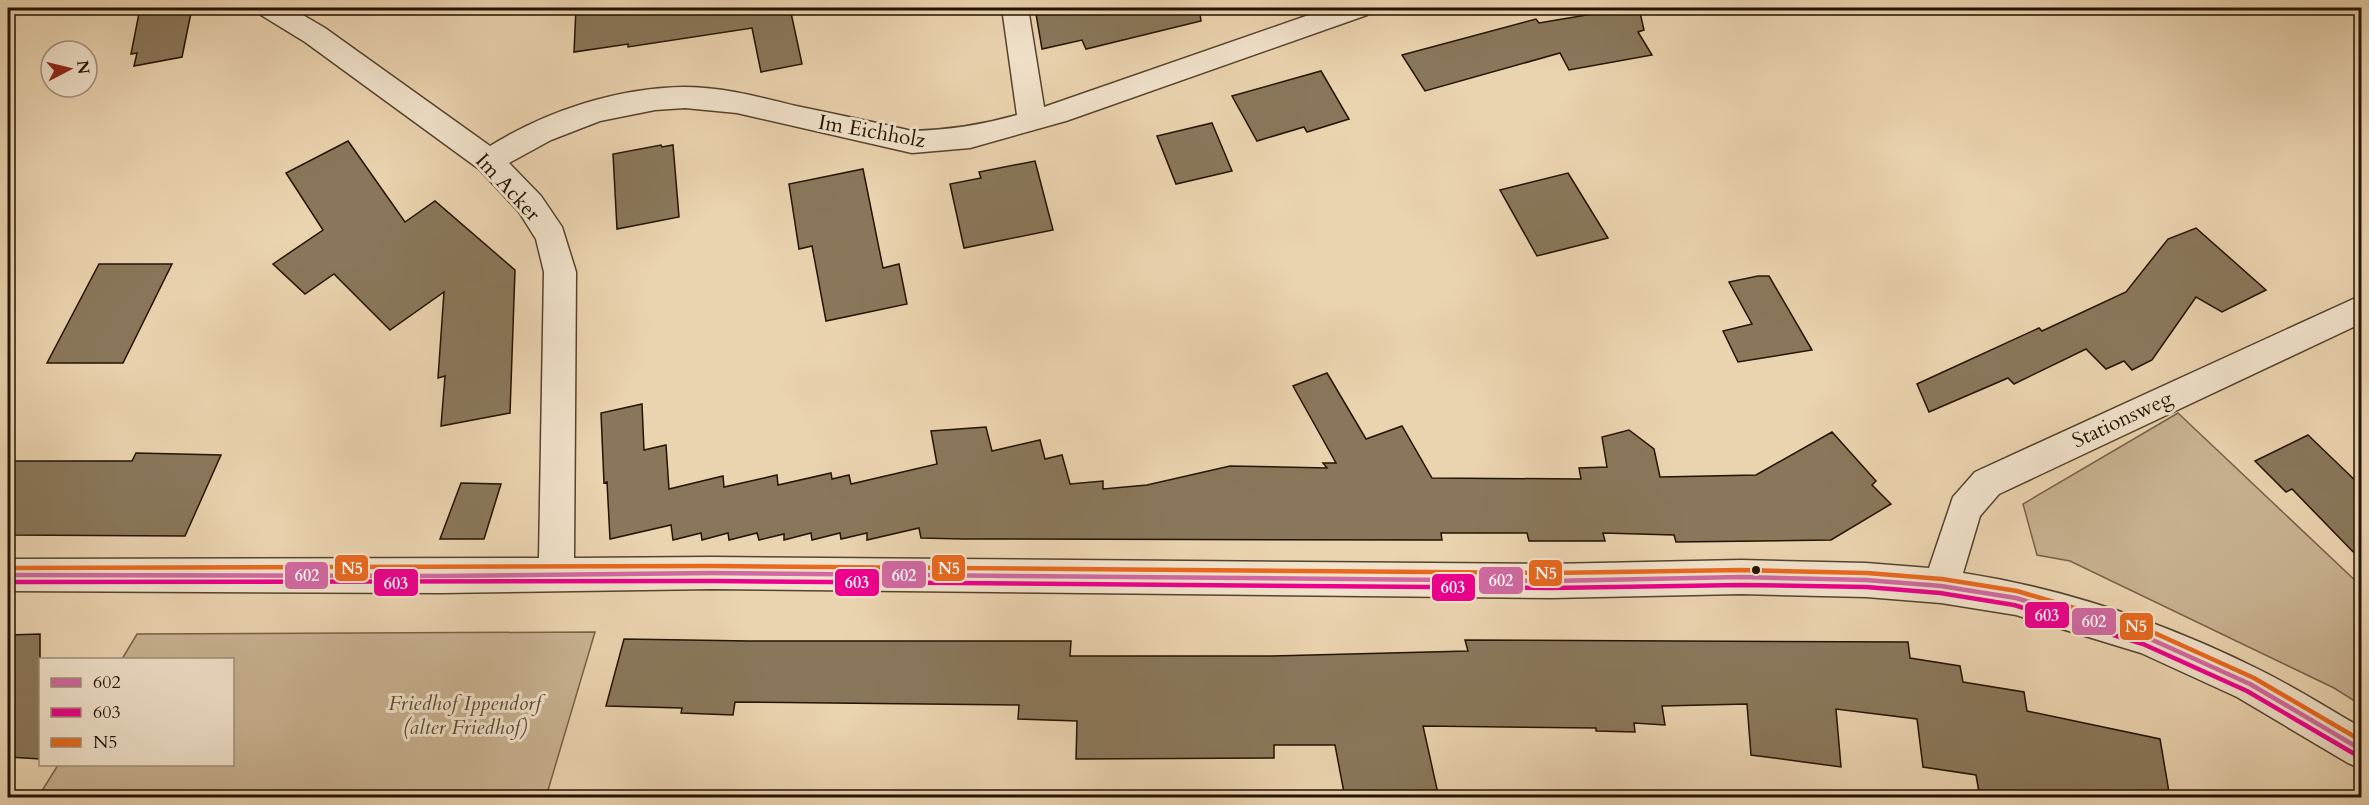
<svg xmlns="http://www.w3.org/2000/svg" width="2369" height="805" font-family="Cardo,serif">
	<rect width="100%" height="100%" fill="#ead3af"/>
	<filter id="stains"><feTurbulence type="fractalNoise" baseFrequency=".00333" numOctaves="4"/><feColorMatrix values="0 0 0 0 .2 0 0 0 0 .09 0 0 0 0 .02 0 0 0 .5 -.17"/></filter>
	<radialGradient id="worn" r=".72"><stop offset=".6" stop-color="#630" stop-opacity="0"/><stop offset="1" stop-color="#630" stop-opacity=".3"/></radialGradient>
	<g fill="#c8b291" stroke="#766248" stroke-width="1.5">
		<path d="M 2178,413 L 2361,586 L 2361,705 L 2334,688 L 2070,561 L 2037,555 L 2023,504 Z"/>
		<path d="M 595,632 L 546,797 L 38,797 L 58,765 L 232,764 L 232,660 L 122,659 L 137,634 Z"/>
	</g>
	<g fill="#8a775b" stroke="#231300" stroke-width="1.5">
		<path d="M 140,8 L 192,8 L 182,57 L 134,66 L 137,53 L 131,54 Z"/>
		<path d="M 576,8 L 790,8 L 802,64 L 761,72 L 752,28 L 628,47 L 628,44 L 574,52 Z"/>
		<path d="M 1035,8 L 1199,8 L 1201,21 L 1086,49 L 1082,40 L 1042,49 Z"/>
		<path d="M 1628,8 L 1639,8 L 1644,30 L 1638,32 L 1652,55 L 1569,70 L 1560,53 L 1425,91 L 1402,55 L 1536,19 L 1539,23 Z"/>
		<path d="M 1321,71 L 1349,119 L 1307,132 L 1304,127 L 1257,141 L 1232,96 Z"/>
		<path d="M 1212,123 L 1232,171 L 1176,184 L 1157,136 Z"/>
		<path d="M 348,141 L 405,222 L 435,201 L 515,270 L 510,413 L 441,426 L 445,376 L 438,378 L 444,292 L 390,330 L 334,274 L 305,294 L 273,264 L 323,230 L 286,173 Z"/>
		<path d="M 661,145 L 662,147 L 673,145 L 679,217 L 617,229 L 613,154 Z"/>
		<path d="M 1035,161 L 1053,230 L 964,248 L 950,184 L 981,178 L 979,172 Z"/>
		<path d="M 863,169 L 883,268 L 899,264 L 907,304 L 826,321 L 812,246 L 799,249 L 789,184 Z"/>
		<path d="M 1568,173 L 1608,238 L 1537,256 L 1500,190 Z"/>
		<path d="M 2196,228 L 2266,290 L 2222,312 L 2196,297 L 2152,360 L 2132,370 L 2124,361 L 2106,369 L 2086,349 L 2014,384 L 2008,378 L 1929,412 L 1917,384 L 2039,328 L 2042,331 L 2126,292 L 2168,239 Z"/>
		<path d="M 99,264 L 172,264 L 123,363 L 47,363 Z"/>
		<path d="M 1758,276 L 1769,276 L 1812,350 L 1738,362 L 1723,331 L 1752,324 L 1729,282 Z"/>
		<path d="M 1327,373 L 1366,439 L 1402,426 L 1432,478 L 1581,479 L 1579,468 L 1607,467 L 1602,437 L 1629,430 L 1654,449 L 1660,477 L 1756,475 L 1832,432 L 1876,481 L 1872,485 L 1891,504 L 1831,540 L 1676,542 L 1674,535 L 1603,533 L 1605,541 L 1529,541 L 1527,533 L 1441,533 L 1442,540 L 963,539 L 921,538 L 919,528 L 867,540 L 867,533 L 841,539 L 840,533 L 812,540 L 811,533 L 784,540 L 784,534 L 759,540 L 757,533 L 729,540 L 728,533 L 702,540 L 701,533 L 673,540 L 671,525 L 610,539 L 607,482 L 604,483 L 601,413 L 642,404 L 644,450 L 666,445 L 669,489 L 723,476 L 724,487 L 777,475 L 778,485 L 831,473 L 832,479 L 849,475 L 851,484 L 937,464 L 931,431 L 986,427 L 992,451 L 1040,440 L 1045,459 L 1062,455 L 1070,484 L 1103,481 L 1103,489 L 1147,485 L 1230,466 L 1327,468 L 1323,463 L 1336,463 L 1293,386 Z"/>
		<path d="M 2308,435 L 2361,486 L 2361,560 L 2292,489 L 2286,492 L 2255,461 Z"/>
		<path d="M 136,453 L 221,455 L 185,536 L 8,535 L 8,461 L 132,461 Z"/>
		<path d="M 461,483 L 501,484 L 484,539 L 440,539 Z"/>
		<path d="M 40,634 L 40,759 L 8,757 L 8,635 Z"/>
		<path d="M 624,639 L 749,641 L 1071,641 L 1070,656 L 1272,656 L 1468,651 L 1465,640 L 1908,642 L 1910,658 L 1960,666 L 1963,682 L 2024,692 L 2027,711 L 2160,739 L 2170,798 L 1980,798 L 1976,775 L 1923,767 L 1917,719 L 1836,709 L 1841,767 L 1751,755 L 1747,704 L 1662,706 L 1665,725 L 1634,723 L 1635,732 L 1596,731 L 1596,728 L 1423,726 L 1439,798 L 1345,798 L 1335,745 L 1274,745 L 1274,758 L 1076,759 L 1077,721 L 1018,719 L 1019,705 L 735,702 L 733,715 L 681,713 L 682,708 L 606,706 Z"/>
	</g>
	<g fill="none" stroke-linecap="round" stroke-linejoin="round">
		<defs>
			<path id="minor" d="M 258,8 L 291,8 L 325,28 L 490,146 C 547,111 616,88 684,87 C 723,87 759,97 796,106 C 835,114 874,122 912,131 C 948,130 982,125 1017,115 L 1002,8 L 1028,8 L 1044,107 L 1329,8 L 1370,8 L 1367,15 L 1066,121 L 970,148 L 912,153 L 737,113 L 685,108 L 655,110 L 600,121 L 551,140 L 509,163 L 541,196 L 562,227 L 576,272 L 574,558 L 712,557 L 1551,564 L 1741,560 L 1866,563 L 1929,568 L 1953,497 L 1975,472 L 2362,295 L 2362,323 L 1999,494 L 1980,516 L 1963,573 C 2067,589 2168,624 2262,671 C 2296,688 2329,709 2362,728 L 2362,769 L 2348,763 L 2237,697 L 2141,653 L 2016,615 L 1941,603 L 1866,597 L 1741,594 L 1551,598 L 712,589 L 442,593 L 8,591 L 8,559 L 539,558 L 544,272 L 536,239 L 519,212 L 479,169 L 305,42 L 261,15 Z"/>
		</defs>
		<use href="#minor" stroke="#55432c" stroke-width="3"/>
		<use href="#minor" fill="#f1e2cb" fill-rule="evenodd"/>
		<defs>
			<path id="bus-1" d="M 8,575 L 442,576 L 712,573 L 1551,581 L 1741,577 L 1866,580 L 1941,586 L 2016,598 L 2146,637 L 2250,684 L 2362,750"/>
			<path id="bus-2" d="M 8,582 L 712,581 L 1551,588 L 1741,585 L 1866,587 L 1940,593 L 2014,605 L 2143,644 L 2247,691 L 2358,756"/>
			<path id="bus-3" d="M 8,568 L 712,566 L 1551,573 L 1741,570 L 1867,573 L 1942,579 L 2017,591 L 2148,630 L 2254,678 L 2362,741"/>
		</defs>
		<use href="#bus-1" stroke="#f1e2cb" stroke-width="9"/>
		<use href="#bus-2" stroke="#f1e2cb" stroke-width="9"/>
		<use href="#bus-3" stroke="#f1e2cb" stroke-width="9"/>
		<use href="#bus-1" stroke="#d169a2" stroke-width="4.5"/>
		<use href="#bus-2" stroke="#ec008d" stroke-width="4.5"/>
		<use href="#bus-3" stroke="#e9691f" stroke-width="4.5"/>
	</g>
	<circle fill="#231300" stroke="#f1e2cb" stroke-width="2" cx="1756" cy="570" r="5"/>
	<g text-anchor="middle" stroke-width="6" stroke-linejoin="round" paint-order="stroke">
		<g font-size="21" fill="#231300" stroke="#f1e2cb">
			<text transform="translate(872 131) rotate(10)" y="7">Im Eichholz</text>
			<text transform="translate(508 187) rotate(47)" y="7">Im Acker</text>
			<text transform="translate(2122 419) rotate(-25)" y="7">Stationsweg</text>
		</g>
		<g font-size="21" font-style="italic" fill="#5d4b33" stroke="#f1e2cb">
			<text x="465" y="710">Friedhof Ippendorf<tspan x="465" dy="24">(alter Friedhof)</tspan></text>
		</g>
	</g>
	<g stroke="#f1e2cb" stroke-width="2">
		<rect x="931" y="554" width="35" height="28" rx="6" fill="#e9691f"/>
		<rect x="334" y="554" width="35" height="28" rx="6" fill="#e9691f"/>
		<rect x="1528" y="559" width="35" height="28" rx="6" fill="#e9691f"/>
		<rect x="881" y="560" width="46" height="29" rx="6" fill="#d169a2"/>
		<rect x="284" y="561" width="45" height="29" rx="6" fill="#d169a2"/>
		<rect x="1478" y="566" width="46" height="29" rx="6" fill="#d169a2"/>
		<rect x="834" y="568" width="46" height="29" rx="6" fill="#ec008d"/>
		<rect x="373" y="568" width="46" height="29" rx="6" fill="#ec008d"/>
		<rect x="1431" y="573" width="45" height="29" rx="6" fill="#ec008d"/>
		<rect x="2024" y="601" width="46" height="28" rx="6" fill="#ec008d"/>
		<rect x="2071" y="607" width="46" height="29" rx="6" fill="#d169a2"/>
		<rect x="2119" y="612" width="35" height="29" rx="6" fill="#e9691f"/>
	</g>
	<g font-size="16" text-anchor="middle" font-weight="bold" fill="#fff">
		<text x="949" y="574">N5</text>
		<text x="352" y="574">N5</text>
		<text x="1546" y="579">N5</text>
		<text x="904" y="581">602</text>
		<text x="307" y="581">602</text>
		<text x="1501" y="586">602</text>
		<text x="857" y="588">603</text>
		<text x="396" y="589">603</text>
		<text x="1453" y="593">603</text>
		<text x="2047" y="621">603</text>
		<text x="2094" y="627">602</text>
		<text x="2136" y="632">N5</text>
	</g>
	<rect width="2369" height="805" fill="none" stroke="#ead3af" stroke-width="30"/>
	<rect x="9" y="9" width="2351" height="787" fill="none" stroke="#231300" stroke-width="3"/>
	<rect x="15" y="15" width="2339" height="775" fill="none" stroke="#231300" stroke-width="1.5"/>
	<rect x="39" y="658" width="195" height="108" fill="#f1e2cb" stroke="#9f8f7a" stroke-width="1.5"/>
	<rect x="51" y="678" width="30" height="9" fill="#d169a2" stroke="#9f8f7a" stroke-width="1.5"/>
	<text x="93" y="688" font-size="18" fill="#231300">602</text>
	<rect x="51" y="708" width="30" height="9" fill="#ec008d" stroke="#9f8f7a" stroke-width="1.5"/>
	<text x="93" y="718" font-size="18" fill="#231300">603</text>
	<rect x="51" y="738" width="30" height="9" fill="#e9691f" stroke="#9f8f7a" stroke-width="1.5"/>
	<text x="93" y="748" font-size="18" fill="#231300">N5</text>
	<g transform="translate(69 69) rotate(83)"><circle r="28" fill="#f1e2cb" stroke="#9f8f7a" stroke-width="1.5"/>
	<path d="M0-4.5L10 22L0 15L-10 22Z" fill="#8f2418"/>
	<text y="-9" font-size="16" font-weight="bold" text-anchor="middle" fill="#231300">N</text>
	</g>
	<rect width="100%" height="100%" filter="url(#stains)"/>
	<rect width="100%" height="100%" fill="url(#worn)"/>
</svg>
